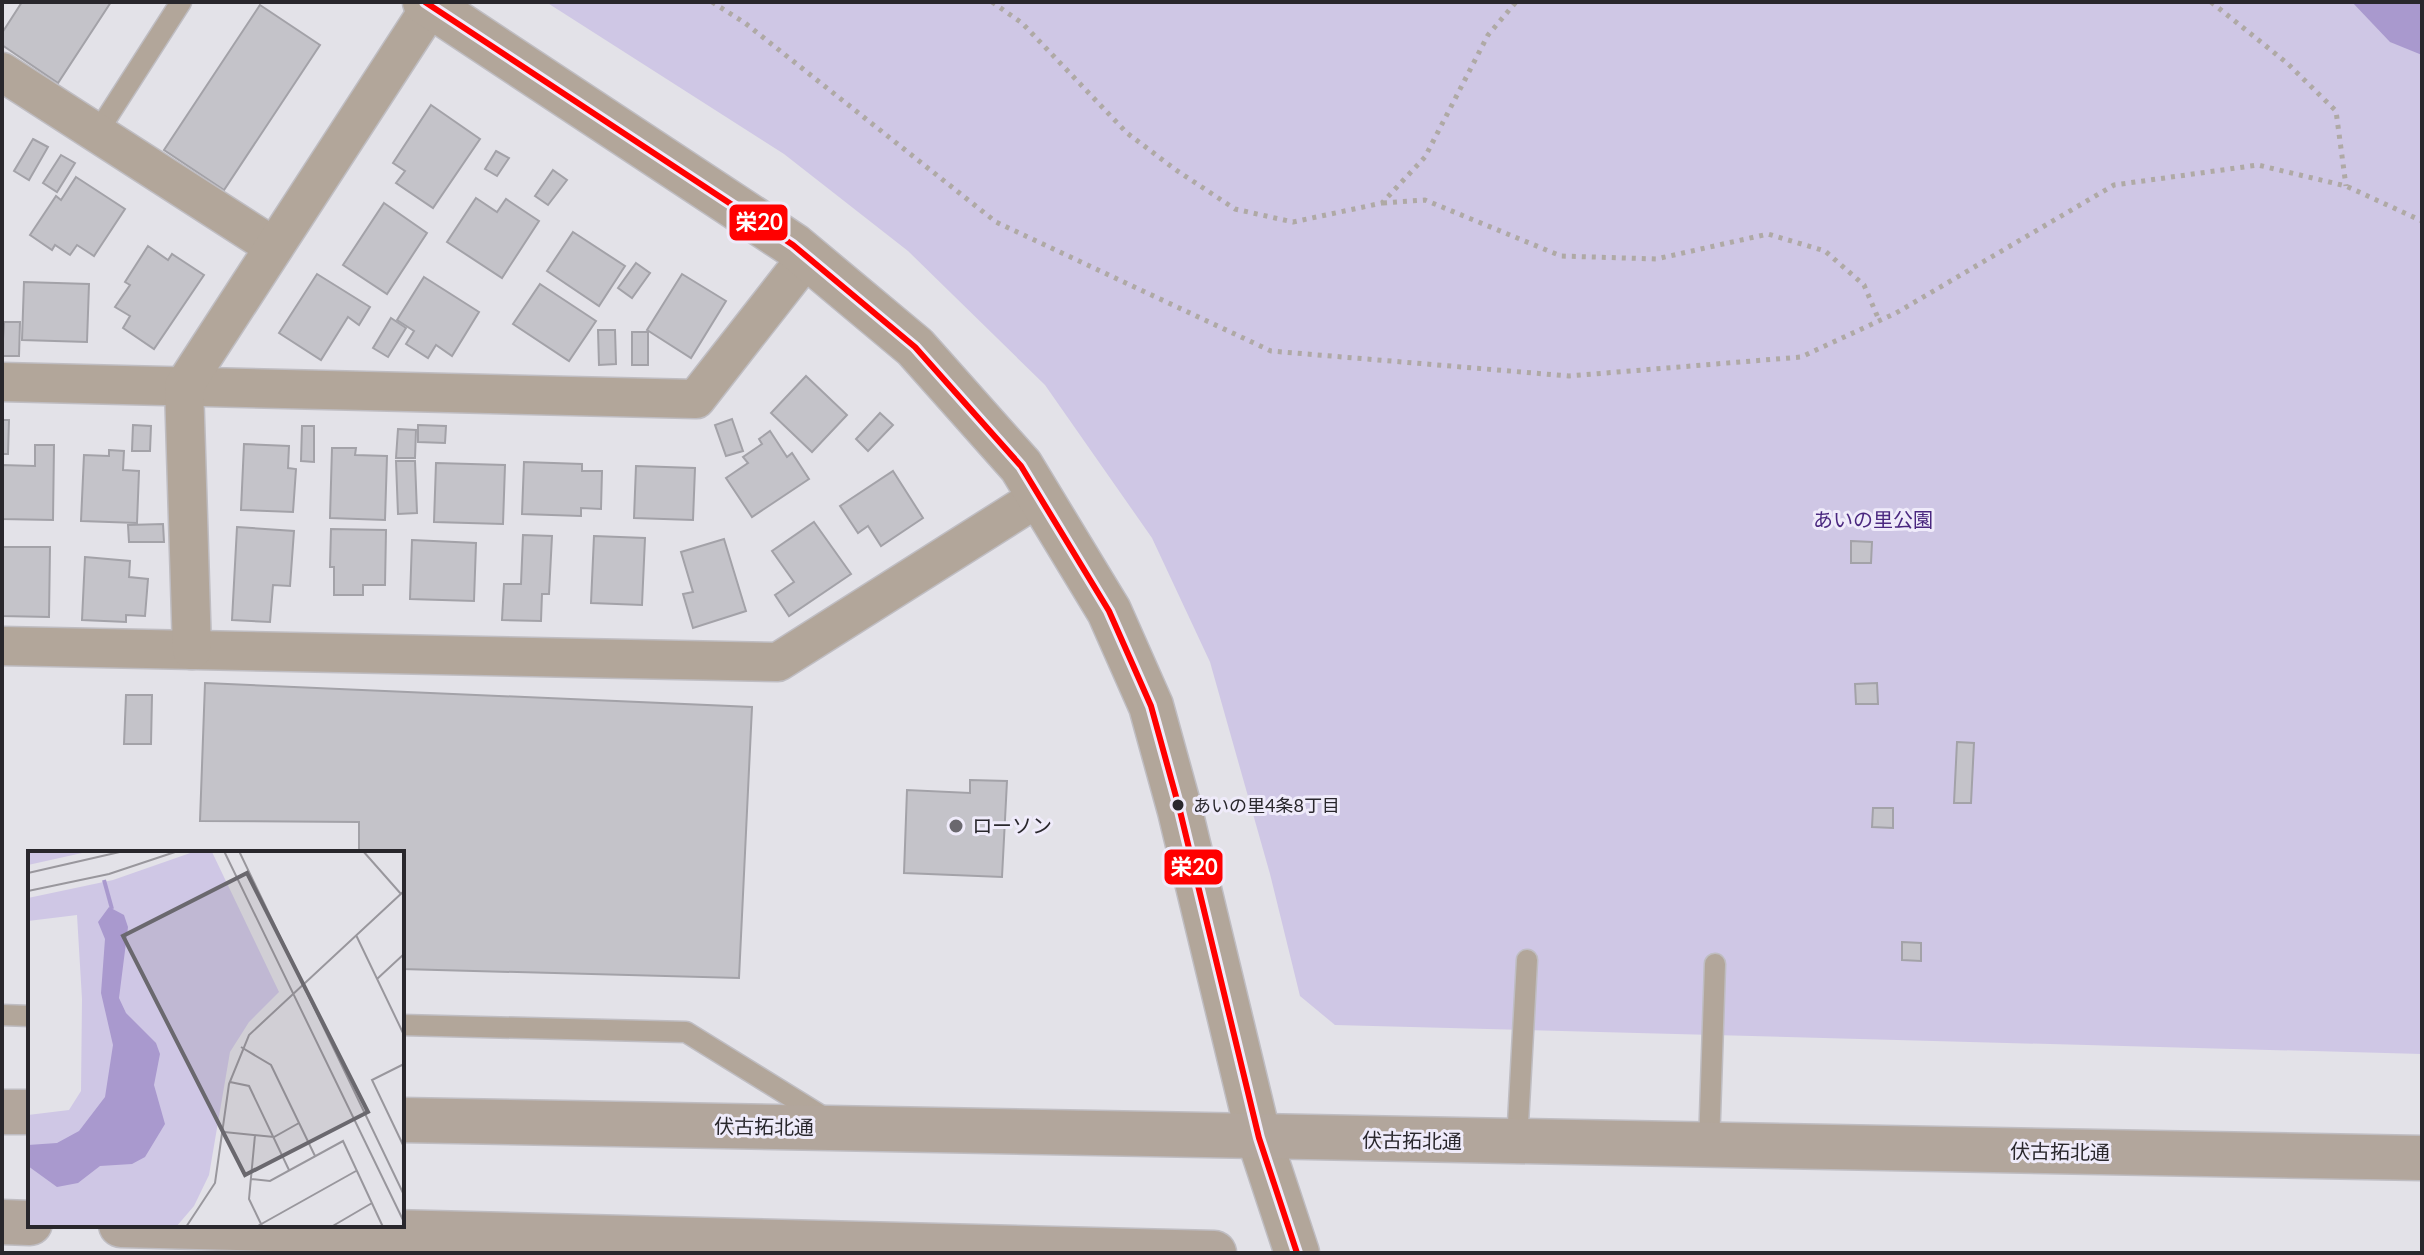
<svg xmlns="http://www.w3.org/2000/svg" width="2424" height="1255" font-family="Lato,'Noto Sans JP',sans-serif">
	<rect width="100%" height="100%" fill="#e3e2e8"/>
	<path fill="#cfc7e5" d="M 546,2 L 2422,2 L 2422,1054 L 1335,1025 L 1300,996 L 1270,874 L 1210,662 L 1152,538 L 1045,385 L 908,251 L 784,154 Z"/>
	<path fill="#a999ce" d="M 2352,2 L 2422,2 L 2422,55 L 2390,42 Z"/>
	<g fill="#c4c3c9" stroke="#a3a2a8" stroke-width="2">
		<path d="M 22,2 L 111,2 L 58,83 L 2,45 L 2,33 Z"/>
		<path d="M 260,5 L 320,45 L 224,190 L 164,150 Z"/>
		<path d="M 431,105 L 480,139 L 433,208 L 396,183 L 405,171 L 393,163 Z"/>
		<path d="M 33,139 L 48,147 L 29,180 L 14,171 Z"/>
		<path d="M 496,151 L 509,158 L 497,176 L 485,169 Z"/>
		<path d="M 61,155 L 75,163 L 57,192 L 43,183 Z"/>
		<path d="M 553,170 L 567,180 L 548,205 L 535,196 Z"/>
		<path d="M 76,177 L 125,209 L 94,256 L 77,245 L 70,255 L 55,245 L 52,250 L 30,235 L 56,196 L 61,200 Z"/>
		<path d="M 476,198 L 497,212 L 506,199 L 539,221 L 502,278 L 447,242 Z"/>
		<path d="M 384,203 L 427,233 L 387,294 L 343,265 Z"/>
		<path d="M 573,232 L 625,266 L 599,306 L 547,271 Z"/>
		<path d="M 148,246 L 168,260 L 172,254 L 204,275 L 154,349 L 123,328 L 130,316 L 115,307 L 130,285 L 125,282 Z"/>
		<path d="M 636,263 L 650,273 L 632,298 L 618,288 Z"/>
		<path d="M 317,274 L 370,307 L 359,325 L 348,317 L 321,360 L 279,333 Z"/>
		<path d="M 682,274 L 726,301 L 691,358 L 647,330 Z"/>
		<path d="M 424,277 L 479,312 L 452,356 L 436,345 L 428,358 L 406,344 L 414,331 L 397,320 Z"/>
		<path d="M 24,282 L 89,284 L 87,342 L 22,340 Z"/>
		<path d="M 540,284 L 596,321 L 569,361 L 513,324 Z"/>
		<path d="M 391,318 L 406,328 L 388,357 L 373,348 Z"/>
		<path d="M 4,322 L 20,322 L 19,356 L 2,356 Z"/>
		<path d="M 598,330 L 615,330 L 616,364 L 599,365 Z"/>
		<rect x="632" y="332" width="16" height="33"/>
		<path d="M 806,376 L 847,415 L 812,452 L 771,413 Z"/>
		<path d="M 880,413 L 893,425 L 868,451 L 856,439 Z"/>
		<path d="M 732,419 L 743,451 L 726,456 L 715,425 Z"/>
		<path d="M 2,420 L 9,420 L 8,454 L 2,454 Z"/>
		<path d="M 133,425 L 151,426 L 150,451 L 132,451 Z"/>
		<path d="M 418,425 L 446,426 L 445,443 L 418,442 Z"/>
		<path d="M 302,426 L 314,426 L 314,462 L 301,461 Z"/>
		<path d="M 398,429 L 416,430 L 415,458 L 396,458 Z"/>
		<path d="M 770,431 L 787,457 L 792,453 L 809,479 L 752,517 L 726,478 L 748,463 L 743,457 L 762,444 L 759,439 Z"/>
		<path d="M 244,444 L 289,446 L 288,468 L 296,469 L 293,512 L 241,510 Z"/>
		<path d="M 35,445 L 54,445 L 53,520 L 2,519 L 2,465 L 35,466 Z"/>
		<path d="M 332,448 L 356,448 L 355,455 L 387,456 L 385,520 L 330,518 Z"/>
		<path d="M 109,450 L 124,451 L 123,470 L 139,471 L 137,523 L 81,521 L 84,455 L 109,456 Z"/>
		<path d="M 396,461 L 415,461 L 417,513 L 398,514 Z"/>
		<path d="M 524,462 L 582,464 L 582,471 L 602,471 L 601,509 L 581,508 L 581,516 L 522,514 Z"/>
		<path d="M 436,463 L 505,465 L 503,524 L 434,522 Z"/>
		<path d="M 636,466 L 695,468 L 693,520 L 634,518 Z"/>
		<path d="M 893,471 L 923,518 L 881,546 L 868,526 L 858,533 L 840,506 Z"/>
		<path d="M 814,522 L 851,574 L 789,616 L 775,595 L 794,582 L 772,551 Z"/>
		<path d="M 163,524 L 164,542 L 129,542 L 128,525 Z"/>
		<path d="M 237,527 L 294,531 L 290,586 L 273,585 L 270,622 L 232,620 Z"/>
		<path d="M 331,529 L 386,530 L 385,585 L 363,585 L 363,595 L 334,595 L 334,567 L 330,567 Z"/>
		<path d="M 523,535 L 552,536 L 549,594 L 542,594 L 541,621 L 502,620 L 504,584 L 521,584 Z"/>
		<path d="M 594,536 L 645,538 L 642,605 L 591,603 Z"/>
		<path d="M 724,539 L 746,611 L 693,628 L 683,594 L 693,592 L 681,552 Z"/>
		<path d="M 412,540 L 476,543 L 474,601 L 410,599 Z"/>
		<path d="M 1851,541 L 1872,542 L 1871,563 L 1851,563 Z"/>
		<path d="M 2,547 L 50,547 L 49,617 L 2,616 Z"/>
		<path d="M 85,557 L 130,561 L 129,577 L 148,579 L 145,616 L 126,615 L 126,622 L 82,620 Z"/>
		<path d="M 205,683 L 752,707 L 739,978 L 402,969 L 402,853 L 359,853 L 359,822 L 200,821 Z"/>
		<path d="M 1877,683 L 1878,704 L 1856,704 L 1855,684 Z"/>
		<path d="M 126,695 L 152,695 L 151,744 L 124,744 Z"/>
		<path d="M 1957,742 L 1974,743 L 1971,803 L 1954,803 Z"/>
		<path d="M 970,780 L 1007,781 L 1002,877 L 904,873 L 907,790 L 970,793 Z"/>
		<path d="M 1873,808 L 1893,808 L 1893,828 L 1872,827 Z"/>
		<path d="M 1902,942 L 1921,943 L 1921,961 L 1902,960 Z"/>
	</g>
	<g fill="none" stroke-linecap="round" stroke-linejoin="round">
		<defs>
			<g id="service">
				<path d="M 97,133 L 181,2"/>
				<path d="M 2,1015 L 30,1016"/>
				<path d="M 402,1025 L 686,1032 L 825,1118"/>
				<path d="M 1517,1142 L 1527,960"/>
				<path d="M 1709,1146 L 1715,964"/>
			</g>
			<g id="minor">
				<path d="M 2,72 L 274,247"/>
				<path d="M 2,382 L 696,399 L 807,257"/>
				<path d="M 2,646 L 778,662 L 1040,496"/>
				<path d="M 192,650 L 184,386 L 431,6"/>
			</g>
			<path id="tertiary" d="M 425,2 L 793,245 L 915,347 L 1021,466 L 1109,611 L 1151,706 L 1180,811 L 1259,1138 L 1297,1253"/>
			<g id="primary">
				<path d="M 2,1112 L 30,1112"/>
				<path d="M 402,1120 L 2422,1158"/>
				<path d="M 2,1222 L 30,1223"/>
				<path d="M 121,1225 L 1214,1253"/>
			</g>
		</defs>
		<use href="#service" stroke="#bfbdc2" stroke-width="23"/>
		<use href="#minor" stroke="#bfbdc2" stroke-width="41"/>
		<use href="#tertiary" stroke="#bfbdc2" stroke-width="47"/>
		<use href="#primary" stroke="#bfbdc2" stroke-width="47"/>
		<g stroke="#afa9a5" stroke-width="5" stroke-dasharray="4 6" stroke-linecap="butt">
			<path d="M 712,2 L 745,23 L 996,222 L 1271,351 L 1569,376 L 1801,357 L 1896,313 L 2114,185 L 2258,165 L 2346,186 L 2422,221"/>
			<path d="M 992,2 L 1022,23 L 1127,133 L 1176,170 L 1235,209 L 1293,222 L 1382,203 L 1425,157 L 1488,35 L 1516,2"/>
			<path d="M 2211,2 L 2287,63 L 2336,111 L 2346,186"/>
			<path d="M 1383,203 L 1425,200 L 1561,256 L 1656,259 L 1768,234 L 1825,251 L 1864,285 L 1879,320"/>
		</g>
		<use href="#service" stroke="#b2a69a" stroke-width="20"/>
		<use href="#minor" stroke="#b2a69a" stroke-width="38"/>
		<use href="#tertiary" stroke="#b2a69a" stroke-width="44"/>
		<use href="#primary" stroke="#b2a69c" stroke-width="44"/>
		<defs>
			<path id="bus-1" d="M 425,2 L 793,245 L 915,347 L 1021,466 L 1109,611 L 1151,706 L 1180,811 L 1259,1138 L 1297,1253"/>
		</defs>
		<use href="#bus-1" stroke="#efebfa" stroke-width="12"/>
		<use href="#bus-1" stroke="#f00" stroke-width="6"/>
	</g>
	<circle fill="#29272c" stroke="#efebfa" stroke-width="3" cx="1178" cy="805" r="7"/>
	<circle fill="#6a686e" stroke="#efebfa" stroke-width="3" cx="956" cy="826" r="8"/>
	<g text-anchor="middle" stroke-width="6" stroke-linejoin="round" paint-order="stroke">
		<g font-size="18" fill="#29272c" stroke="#efebfa" text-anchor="start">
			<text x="1193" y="812">あいの里4条8丁目</text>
		</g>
		<g font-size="20" fill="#4a277f" stroke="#efebfa">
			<text x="1873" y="527">あいの里公園</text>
		</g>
		<g font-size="20" fill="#29272c" stroke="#efebfa" text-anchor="start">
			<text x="972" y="833">ローソン</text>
		</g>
		<g font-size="20" fill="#29272c" stroke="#efebfa">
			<text transform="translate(764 1127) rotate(1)" y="7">伏古拓北通</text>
			<text transform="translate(1412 1141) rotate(1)" y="7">伏古拓北通</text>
			<text transform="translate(2060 1152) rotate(1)" y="7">伏古拓北通</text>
		</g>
	</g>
	<g transform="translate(28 851)">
		<rect width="376" height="376" fill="#e3e2e8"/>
		<path d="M 0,0 L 63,0 L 0,14 ZM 168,0 L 184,1 L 251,141 L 221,171 L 202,201 L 181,324 L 166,355 L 148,376 L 0,376 L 0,264 L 41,259 L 53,240 L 54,148 L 49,64 L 0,70 L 0,47 L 85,29 Z" fill="#cfc7e5"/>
		<path d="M 81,56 L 96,64 L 100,76 L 91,147 L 98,162 L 128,192 L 132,203 L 126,234 L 137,273 L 117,306 L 104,313 L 72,315 L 50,332 L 29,336 L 0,315 L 0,294 L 29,292 L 51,280 L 77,246 L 85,194 L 73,142 L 77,88 L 70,71 Z" fill="#a999ce"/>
		<path fill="none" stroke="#a999ce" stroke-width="4" d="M 76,29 L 84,58"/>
		<path fill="none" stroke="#99979d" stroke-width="2" d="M 196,0 L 376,371M 211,0 L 376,344M 335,0 L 373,43M 0,22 L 96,0M 0,40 L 81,23 L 150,0M 328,84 L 376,184M 349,128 L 376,103M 213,196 L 243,214 L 287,305M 376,213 L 344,229 L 376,296M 202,231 L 221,235 L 261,319M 196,281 L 246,286 L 271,272M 227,284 L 221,348 L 234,375M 223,328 L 242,330 L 315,290 L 355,376M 158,376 L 187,332 L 201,233 L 221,184 L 376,40M 228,376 L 328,320M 303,376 L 344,352"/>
		<path fill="#6a686e" fill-opacity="0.15" stroke="#6a686e" stroke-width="4" d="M 219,22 L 340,261 L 217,324 L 95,85 Z"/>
		<rect width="376" height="376" fill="none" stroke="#29272c" stroke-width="4"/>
	</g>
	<g stroke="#efebfa" stroke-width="3">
		<rect x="728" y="203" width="61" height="39" rx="8" fill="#f00"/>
		<rect x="1163" y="848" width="61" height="38" rx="8" fill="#f00"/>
	</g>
	<g font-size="22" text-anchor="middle" font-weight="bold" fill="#fff">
		<text x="759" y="230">栄20</text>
		<text x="1194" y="875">栄20</text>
	</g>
	<rect width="2424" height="1255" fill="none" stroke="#29272c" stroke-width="8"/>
</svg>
